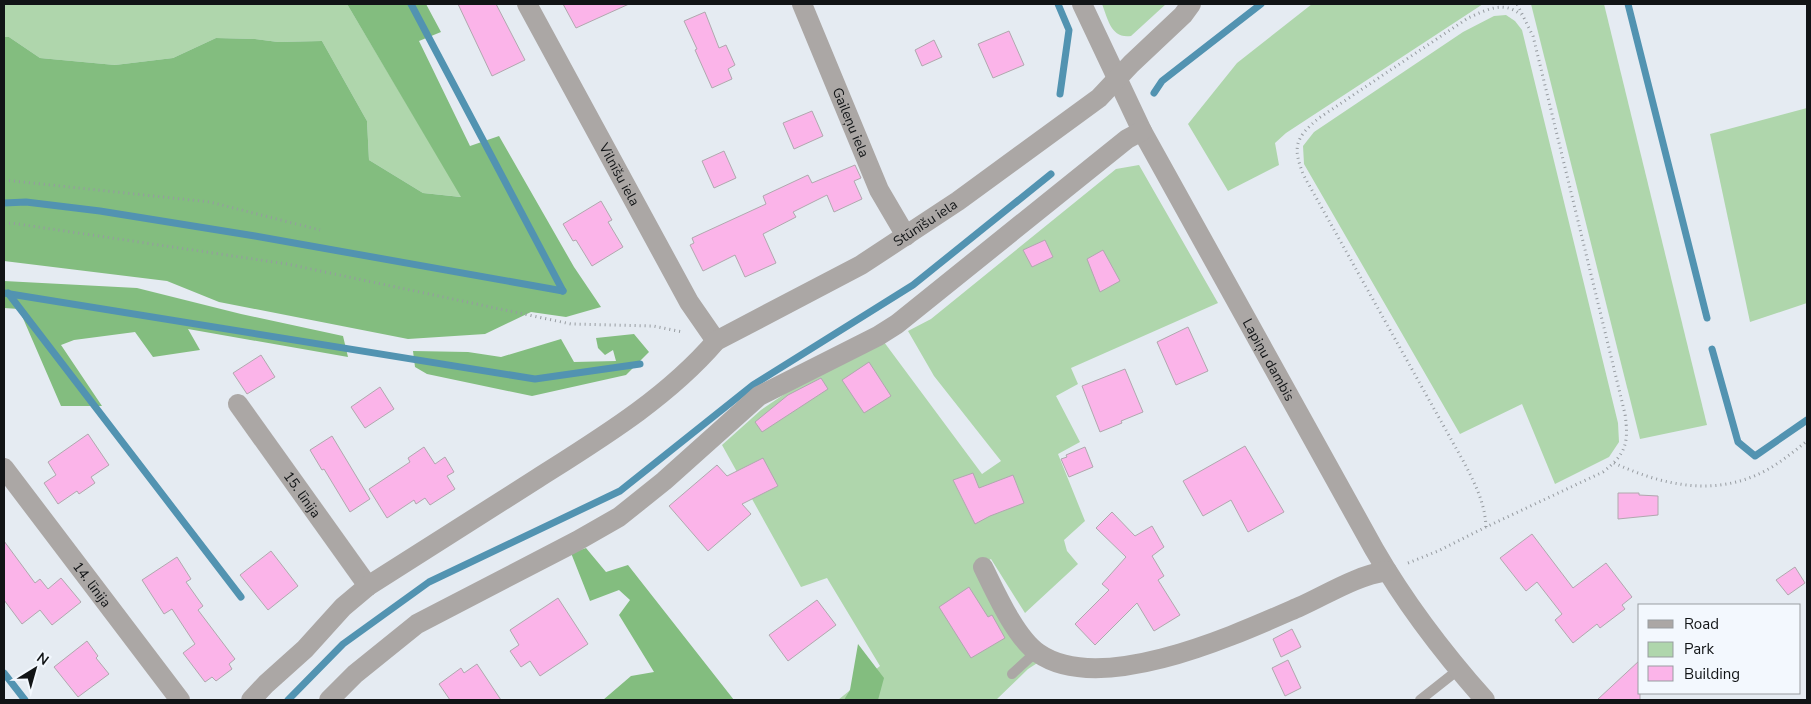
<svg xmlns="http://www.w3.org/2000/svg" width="1811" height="704" font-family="'Nunito Sans',sans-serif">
	<rect width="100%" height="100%" fill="#e5ebf2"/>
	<g fill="#afd6ac">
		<path d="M 4,4 L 347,4 L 462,197 L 423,193 L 369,160 L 367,121 L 322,41 L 278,42 L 255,39 L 216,38 L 173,58 L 115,65 L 40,58 L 9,37 L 4,37 Z"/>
		<path d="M 1102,4 L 1166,4 L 1131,36 C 1111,39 1108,19 1102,4 Z"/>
		<path d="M 1312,4 L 1483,4 L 1286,133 L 1275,143 L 1279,165 L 1228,191 L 1188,124 L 1237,63 Z"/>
		<path d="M 1531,4 L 1604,4 L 1707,425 L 1640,439 Z"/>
		<path d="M 1506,15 L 1515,21 L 1522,30 L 1618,423 L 1619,442 L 1609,457 L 1555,484 L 1522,404 L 1460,434 L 1304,164 L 1303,146 L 1314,132 L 1463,32 L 1494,16 Z"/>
		<path d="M 1807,108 L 1807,303 L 1750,322 L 1710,134 Z"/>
		<path d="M 1139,165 L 1218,303 L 1071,368 L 1078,384 L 1056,396 L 1080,442 L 1058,454 L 1085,521 L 1064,540 L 1067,551 L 1078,564 L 1025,613 L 991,559 L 974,567 L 1042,660 L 1028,669 L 996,700 L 838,700 L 880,666 L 827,578 L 801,587 L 722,445 L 761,410 L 789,391 L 884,342 L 982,474 L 1001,461 L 934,376 L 908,331 L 931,319 L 1116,169 Z"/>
	</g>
	<g fill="#83bd7f">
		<path d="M 347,4 L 426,4 L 441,32 L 419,41 L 470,146 L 499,136 L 574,267 L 601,307 L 566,317 L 531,312 L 485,334 L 408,339 L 219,302 L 167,281 L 4,261 L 4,37 L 9,37 L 40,58 L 115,65 L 173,58 L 216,38 L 255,39 L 278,42 L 322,41 L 367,121 L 369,160 L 423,193 L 461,197 Z"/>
		<path d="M 4,281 L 137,288 L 241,314 L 343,336 L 348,357 L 188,329 L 200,350 L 153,357 L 135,332 L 74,340 L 61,345 L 102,406 L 61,406 L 19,309 L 4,308 Z"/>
		<path d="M 634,334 L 649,352 L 626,375 L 532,396 L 427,374 L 415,367 L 413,351 L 468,352 L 501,357 L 561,339 L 574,362 L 616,361 L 613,350 L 605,355 L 598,348 L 596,338 Z"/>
		<path d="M 586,548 L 606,572 L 628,565 L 734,700 L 603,700 L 631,676 L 654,672 L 619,615 L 630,600 L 619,590 L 590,601 L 571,553 Z"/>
		<path d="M 858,644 L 884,678 L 878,700 L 844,700 L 850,690 Z"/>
	</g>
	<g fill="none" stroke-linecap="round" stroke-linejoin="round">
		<g stroke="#5293b1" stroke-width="7">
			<path d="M 411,4 L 563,291"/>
			<path d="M 1058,4 L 1069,30 L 1060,94"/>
			<path d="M 1628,4 L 1707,318"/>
			<path d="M 1154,93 L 1162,81 L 1261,4"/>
			<path d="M 4,203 L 26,202 L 100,211 L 255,236 L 563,291"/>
			<path d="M 4,293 L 535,379 L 640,364"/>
			<path d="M 8,293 L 241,597"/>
			<path d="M 1712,349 L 1738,442 L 1755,456 L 1807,420"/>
			<path d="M 4,673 L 25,700"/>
			<path d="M 288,700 L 343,644 L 429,582 L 620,491 L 753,385 L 913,285 L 1051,174"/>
		</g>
	</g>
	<g fill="#fbb4e9" stroke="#b0a8ae">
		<path d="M 458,4 L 496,4 L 525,60 L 492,76 Z"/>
		<path d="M 563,4 L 629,4 L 576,28 Z"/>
		<path d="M 705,12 L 719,48 L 726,45 L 735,65 L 728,69 L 732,79 L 712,88 L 695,50 L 697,49 L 684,21 Z"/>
		<path d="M 1009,31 L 1024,65 L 993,78 L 978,44 Z"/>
		<path d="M 934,40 L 942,57 L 922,66 L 915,50 Z"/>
		<path d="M 812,111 L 823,136 L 794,149 L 783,123 Z"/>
		<path d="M 724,151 L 736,178 L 714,188 L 702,161 Z"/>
		<path d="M 855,165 L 861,178 L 854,181 L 862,199 L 834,212 L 827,195 L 793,212 L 796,217 L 763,234 L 776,263 L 745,277 L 735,255 L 703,271 L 690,245 L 694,243 L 692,238 L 766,204 L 763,196 L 808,175 L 812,183 Z"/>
		<path d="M 601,201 L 612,220 L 608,222 L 623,247 L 592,266 L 576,240 L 573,241 L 563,224 Z"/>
		<path d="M 1045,240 L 1053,257 L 1032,267 L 1023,250 Z"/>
		<path d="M 1103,250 L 1120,281 L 1100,292 L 1087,259 Z"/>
		<path d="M 1188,327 L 1208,371 L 1176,385 L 1157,342 Z"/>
		<path d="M 261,355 L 275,377 L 247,394 L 233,373 Z"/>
		<path d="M 869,362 L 891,396 L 864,413 L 842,380 Z"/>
		<path d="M 1125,369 L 1143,412 L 1121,421 L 1122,423 L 1100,432 L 1082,386 Z"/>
		<path d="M 821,378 L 828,389 L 762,432 L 755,422 L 788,395 Z"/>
		<path d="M 380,387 L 394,409 L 365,428 L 351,407 Z"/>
		<path d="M 88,434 L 109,465 L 91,477 L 95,483 L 79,494 L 77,491 L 58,504 L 44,483 L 56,475 L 48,462 Z"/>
		<path d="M 332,436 L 370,499 L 350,512 L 324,469 L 322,470 L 310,450 Z"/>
		<path d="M 1245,446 L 1284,512 L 1248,532 L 1231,500 L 1203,516 L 1183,481 Z"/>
		<path d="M 424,447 L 435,464 L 445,457 L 454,472 L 447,476 L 455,489 L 430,505 L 425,498 L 416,504 L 414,500 L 387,518 L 369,489 L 410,462 L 408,458 Z"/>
		<path d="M 1085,447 L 1093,467 L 1069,477 L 1061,459 L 1067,457 L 1066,455 Z"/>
		<path d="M 763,458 L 778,486 L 742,504 L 751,514 L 708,551 L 669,506 L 717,465 L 727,476 Z"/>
		<path d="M 973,473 L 979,488 L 1013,475 L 1024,503 L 990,516 L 975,524 L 953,480 Z"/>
		<path d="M 1618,493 L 1639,493 L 1639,495 L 1658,496 L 1658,515 L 1618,519 Z"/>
		<path d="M 1112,512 L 1135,536 L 1152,526 L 1164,547 L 1152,556 L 1164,576 L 1158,580 L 1180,615 L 1154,631 L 1137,603 L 1095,645 L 1075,624 L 1109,590 L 1102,584 L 1126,557 L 1096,528 Z"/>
		<path d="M 1532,534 L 1573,588 L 1606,563 L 1632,597 L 1622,605 L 1625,609 L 1600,628 L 1597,624 L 1573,643 L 1555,620 L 1562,614 L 1537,582 L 1526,591 L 1500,558 Z"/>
		<path d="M 4,541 L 35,583 L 40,579 L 48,589 L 61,578 L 81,602 L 52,625 L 40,610 L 22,624 L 4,600 Z"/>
		<path d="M 271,551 L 298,586 L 268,610 L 240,575 Z"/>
		<path d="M 177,557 L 191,579 L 186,582 L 203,606 L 198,610 L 235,659 L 229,664 L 232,669 L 216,681 L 212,677 L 205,682 L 183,653 L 195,644 L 172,609 L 164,614 L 142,580 Z"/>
		<path d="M 1795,567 L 1805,583 L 1788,595 L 1776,580 Z"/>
		<path d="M 969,587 L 988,617 L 992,615 L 1005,638 L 971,658 L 939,607 Z"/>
		<path d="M 558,598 L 588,644 L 540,676 L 530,661 L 521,667 L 510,651 L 519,645 L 510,630 Z"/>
		<path d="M 817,600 L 836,625 L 788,661 L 769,635 Z"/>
		<path d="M 1292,629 L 1301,647 L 1281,657 L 1273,639 Z"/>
		<path d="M 87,641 L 98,656 L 96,658 L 109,674 L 78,697 L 54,667 Z"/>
		<path d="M 1288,660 L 1301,688 L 1285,696 L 1272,668 Z"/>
		<path d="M 1640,660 L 1640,700 L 1597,700 Z"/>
		<path d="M 477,664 L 501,700 L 450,700 L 439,684 L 461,668 L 464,673 Z"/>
	</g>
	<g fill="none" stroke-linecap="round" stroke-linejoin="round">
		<g stroke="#969ba0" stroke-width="3" stroke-dasharray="1 4" stroke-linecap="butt">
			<path d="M 4,180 L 210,202 L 320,230"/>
			<path d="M 4,224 L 11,223 L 287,264 L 571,324 L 653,326 L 683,332"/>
			<path d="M 1614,463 C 1662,485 1713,497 1763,472 C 1779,464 1793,452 1807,441"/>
			<path d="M 1486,527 C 1485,504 1476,486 1466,466 L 1304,176 C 1292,147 1295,138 1319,118 L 1468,18 C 1486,10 1504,0 1521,15"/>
			<path d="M 1408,563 L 1438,551 L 1486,527 L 1603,472 C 1626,454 1629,443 1625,414 L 1533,36 L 1517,4"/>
		</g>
		<g stroke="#aba7a5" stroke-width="10">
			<path d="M 1012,674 L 1036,652"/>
			<path d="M 1420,700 L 1458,670"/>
		</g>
		<g stroke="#aba7a5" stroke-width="20">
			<path id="s1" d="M 527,4 L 689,302 L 716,341"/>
			<path id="s2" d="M 802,4 L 879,190 L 906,236"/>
			<path id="s3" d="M 1082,4 L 1142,131 L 1374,549 C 1404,601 1445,655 1485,700"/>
			<path id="s4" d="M 238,404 L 368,586"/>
			<path id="s5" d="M 4,468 L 180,700"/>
			<path d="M 983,567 C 995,591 1015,637 1038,653 C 1101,697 1237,634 1299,607 C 1328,594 1355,576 1387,571"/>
			<path id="s6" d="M 251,700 L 266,684 L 305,649 L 343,607 L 368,586 C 425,550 482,514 538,478 C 601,438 667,398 716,341 L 861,265 L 958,201 L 1099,98 L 1131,64 L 1183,15 L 1191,4"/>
			<path d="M 329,700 L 355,674 L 417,624 L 577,541 L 619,517 L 664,481 L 759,396 L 878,336 L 897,324 L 1127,139 L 1142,131"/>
		</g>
	</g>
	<g text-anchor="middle" stroke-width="5" stroke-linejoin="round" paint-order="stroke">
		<g font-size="14" fill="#111416" stroke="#f3f8fe">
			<text dy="5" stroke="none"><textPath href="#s2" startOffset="128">Gaileņu iela</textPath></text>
			<text dy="5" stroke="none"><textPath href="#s1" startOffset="194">Vilnīšu iela</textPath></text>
			<text dy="5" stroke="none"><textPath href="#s6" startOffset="831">Stūnīšu iela</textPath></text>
			<text dy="5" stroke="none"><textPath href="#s3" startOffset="402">Lapiņu dambis</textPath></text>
			<text dy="5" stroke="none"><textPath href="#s4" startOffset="111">15. līnija</textPath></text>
			<text dy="5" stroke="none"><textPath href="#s5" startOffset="146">14. līnija</textPath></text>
		</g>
	</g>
	<rect width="1811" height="704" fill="none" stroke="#111416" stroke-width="10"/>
	<rect x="1638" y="604" width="162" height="90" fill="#f3f8fe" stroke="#999da1"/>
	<rect x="1648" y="620" width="25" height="8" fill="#aba7a5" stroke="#999da1"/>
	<text x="1684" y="629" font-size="15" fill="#111416">Road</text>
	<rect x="1648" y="642" width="25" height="15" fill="#afd6ac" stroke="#999da1"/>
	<text x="1684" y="654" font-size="15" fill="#111416">Park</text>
	<rect x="1648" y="666" width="25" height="15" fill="#fbb4e9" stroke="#999da1"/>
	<text x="1684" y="679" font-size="15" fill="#111416">Building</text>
	<g transform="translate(35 669) rotate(37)" stroke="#f3f8fe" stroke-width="4" paint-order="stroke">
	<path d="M0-4L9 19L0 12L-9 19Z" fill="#111416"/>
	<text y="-8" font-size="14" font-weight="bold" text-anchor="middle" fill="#111416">N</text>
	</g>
</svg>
